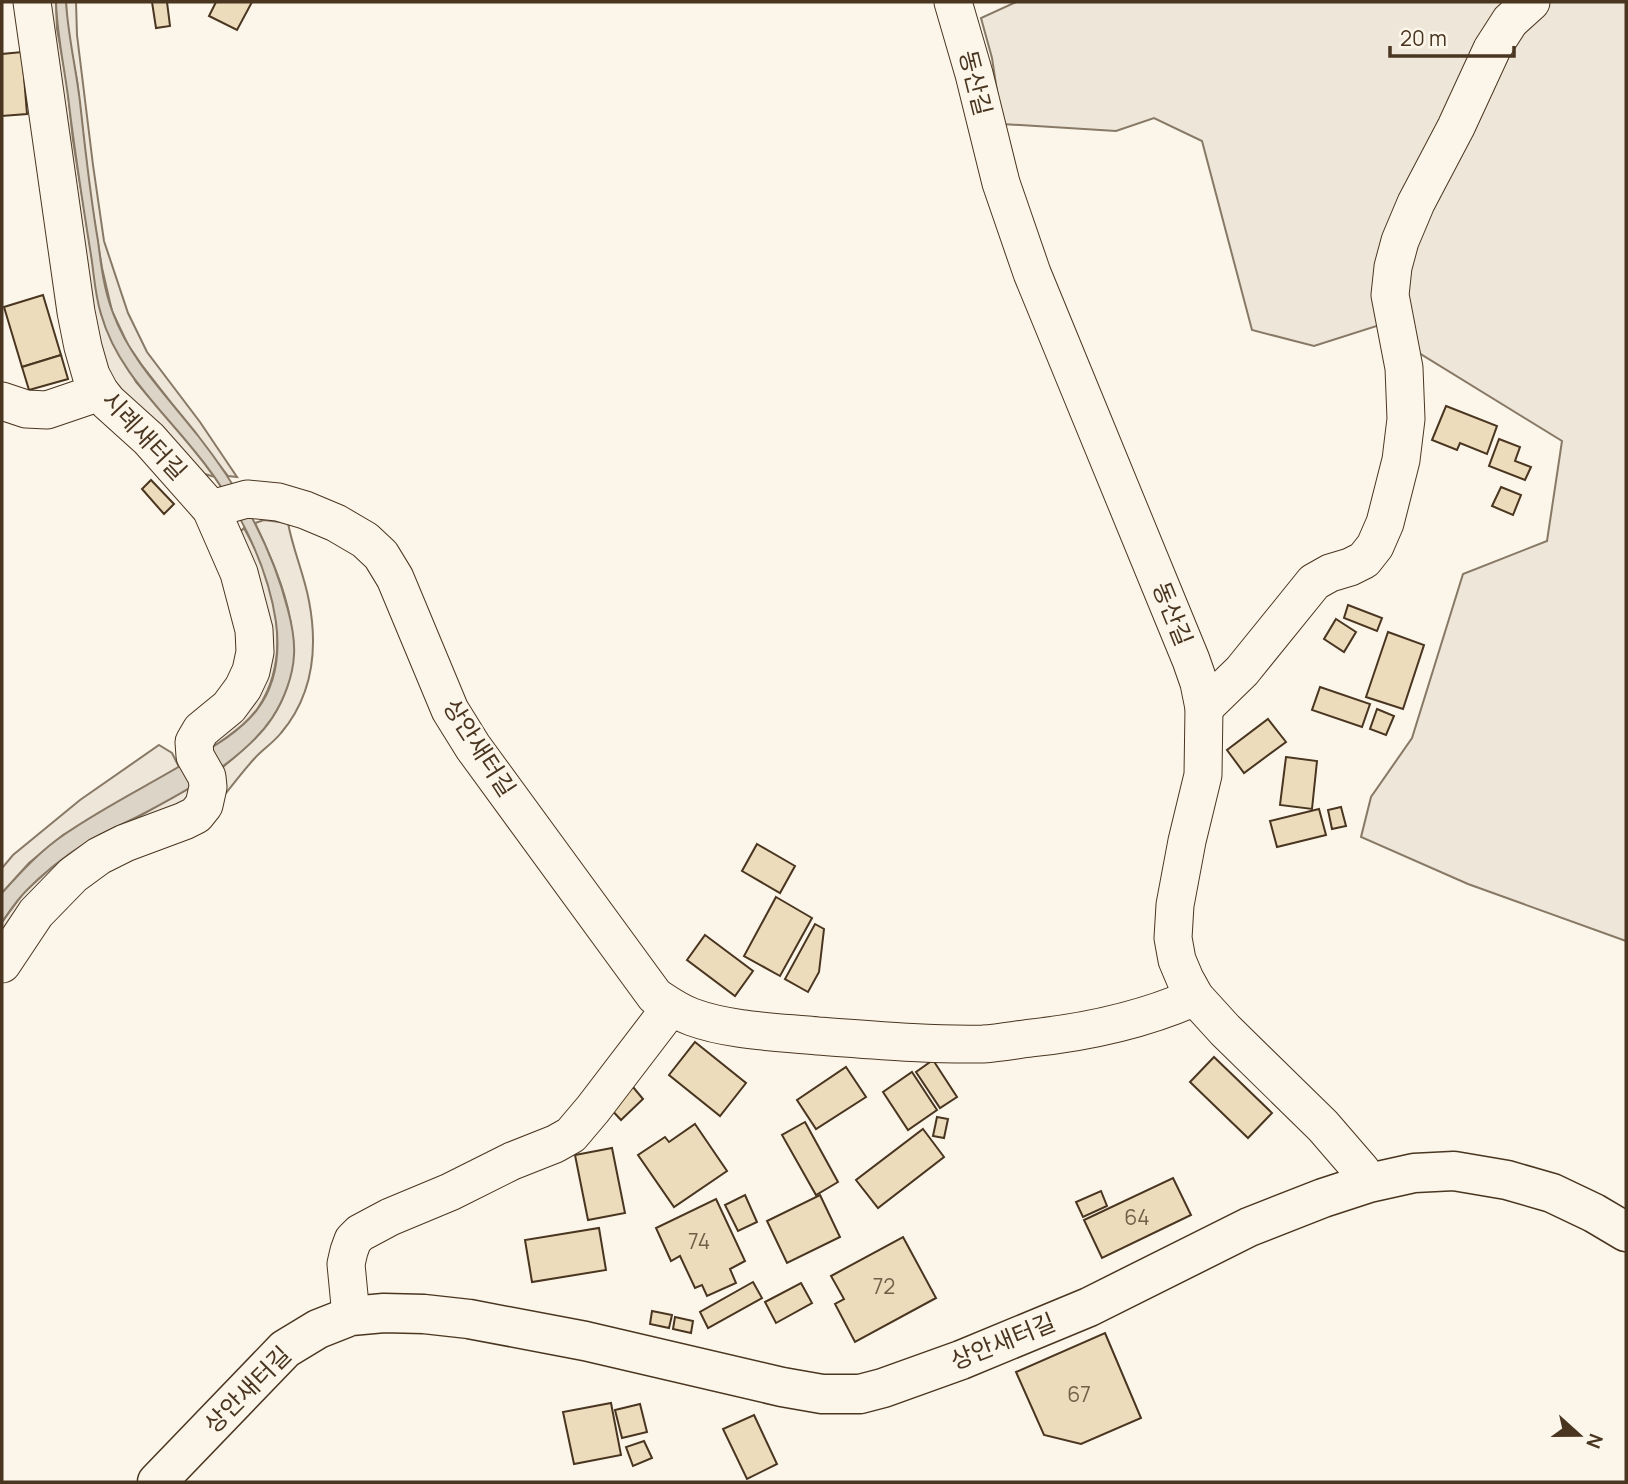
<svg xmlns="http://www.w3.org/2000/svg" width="1628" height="1484" font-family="Manrope,'Noto Sans KR',sans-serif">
	<rect width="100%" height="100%" fill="#fbf6e9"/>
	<g fill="#ede6d9" stroke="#887966" stroke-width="2">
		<path d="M 49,2 L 56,2 L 57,29 L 67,83 L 73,140 L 101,314 L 136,382 L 193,448 L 215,477 L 201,473 L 111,379 L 94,334 Z"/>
		<path d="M 66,2 L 76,2 L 77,35 L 93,165 L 104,241 L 128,313 L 147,352 L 200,422 L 237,477 L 228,476 L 141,364 L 128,345 L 112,311 L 102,268 L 90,195 L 77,81 L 67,28 Z"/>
		<path d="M 1016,2 L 1512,2 L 1383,324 L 1314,346 L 1252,330 L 1202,141 L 1154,118 L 1116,131 L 1002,124 L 992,58 L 981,18 Z"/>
		<path d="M 1541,2 L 1626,2 L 1626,941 L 1468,884 L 1361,837 L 1371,797 L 1412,738 L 1463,574 L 1547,541 L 1562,441 L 1411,348 L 1398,300 L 1447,161 Z"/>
		<path d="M 264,520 L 288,523 C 293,550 304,574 309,601 C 318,648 313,695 281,733 C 273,743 262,750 254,759 C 244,770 235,782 226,793 C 224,784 225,776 223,767 C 240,752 260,737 272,718 C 314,653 284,585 255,523 Z"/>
		<path d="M 244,528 C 250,539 256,550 261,562 C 280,607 287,665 258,708 C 247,724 229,735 214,747 L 212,739 L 236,716 L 240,532 Z"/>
		<path d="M 159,745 L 172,753 L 179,767 L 63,835 L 29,863 L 2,893 L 2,868 L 13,855 L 80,800 Z"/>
		<path d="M 191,787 L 189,799 L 2,945 L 2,922 L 24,892 L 51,868 L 89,841 L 141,815 Z"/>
	</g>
	<path fill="#dcd4c6" stroke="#887966" stroke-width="2" d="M 56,2 L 66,2 C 68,36 76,68 80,102 C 85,148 90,195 98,241 C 101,265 104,290 113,313 C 130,360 168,397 199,437 C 239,488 272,547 288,610 C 292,625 295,640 294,655 C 293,676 284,700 272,718 C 243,761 183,793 137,817 C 121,825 103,832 87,842 C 65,856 44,872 26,891 C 17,900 9,912 2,922 L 2,893 C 21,872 41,850 65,834 C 104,807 147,786 187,762 C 211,748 239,733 257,710 C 276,685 280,653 276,622 C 267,560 232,495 192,448 C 158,406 116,368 101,314 C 95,295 94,274 91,255 C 83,205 75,155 69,104 C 65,70 57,36 56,2 Z"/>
	<g fill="#ecdcbc" stroke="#4a3520" stroke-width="2">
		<path d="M 152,2 L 167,2 L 170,26 L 156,28 Z"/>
		<path d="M 216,2 L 252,2 L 237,30 L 209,16 Z"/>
		<path d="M 22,52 L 27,114 L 2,116 L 2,54 Z"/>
		<path d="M 43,295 L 61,355 L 22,367 L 4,307 Z"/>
		<path d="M 61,355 L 68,379 L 29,390 L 22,367 Z"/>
		<path d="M 1446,406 L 1497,426 L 1487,454 L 1460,443 L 1457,450 L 1432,440 Z"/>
		<path d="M 1499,439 L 1520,447 L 1515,461 L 1531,467 L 1525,480 L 1489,466 Z"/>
		<path d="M 151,480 L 174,504 L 164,514 L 142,489 Z"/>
		<path d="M 1501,487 L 1521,495 L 1513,515 L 1492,506 Z"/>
		<path d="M 1348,605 L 1382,618 L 1377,631 L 1344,618 Z"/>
		<path d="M 1336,619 L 1356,632 L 1344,652 L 1324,639 Z"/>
		<path d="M 1388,632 L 1424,645 L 1403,709 L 1366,697 Z"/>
		<path d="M 1320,687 L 1370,704 L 1362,727 L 1312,710 Z"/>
		<path d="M 1377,709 L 1394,716 L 1386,735 L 1370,729 Z"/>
		<path d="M 1268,719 L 1286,742 L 1244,773 L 1227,750 Z"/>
		<path d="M 1286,757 L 1317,761 L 1312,809 L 1280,805 Z"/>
		<path d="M 1341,807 L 1346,826 L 1332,829 L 1328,810 Z"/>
		<path d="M 1319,809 L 1326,835 L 1277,847 L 1270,821 Z"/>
		<path d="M 757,844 L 795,866 L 780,893 L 742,871 Z"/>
		<path d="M 776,897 L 812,918 L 780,976 L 744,956 Z"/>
		<path d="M 815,924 L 824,929 L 819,972 L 808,992 L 785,979 Z"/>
		<path d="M 705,935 L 753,971 L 735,996 L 687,960 Z"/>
		<path d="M 695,1042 L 746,1083 L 720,1116 L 669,1075 Z"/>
		<path d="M 1214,1057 L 1272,1113 L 1248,1138 L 1190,1082 Z"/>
		<path d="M 933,1060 L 957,1097 L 940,1108 L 916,1072 Z"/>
		<path d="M 846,1067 L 866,1097 L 816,1129 L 797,1100 Z"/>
		<path d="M 912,1072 L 937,1110 L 908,1130 L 883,1092 Z"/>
		<path d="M 633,1087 L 643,1099 L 621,1120 L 609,1107 Z"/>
		<path d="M 937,1117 L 948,1119 L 944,1138 L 933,1136 Z"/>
		<path d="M 805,1122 L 838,1182 L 816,1195 L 782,1135 Z"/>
		<path d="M 695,1124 L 727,1171 L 674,1207 L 638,1155 L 665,1137 L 669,1142 Z"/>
		<path d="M 923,1129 L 944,1157 L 878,1208 L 856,1180 Z"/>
		<path d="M 612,1148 L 625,1213 L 588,1220 L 575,1155 Z"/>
		<path d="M 1173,1178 L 1191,1215 L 1102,1258 L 1084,1220 Z"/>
		<path d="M 1101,1191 L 1107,1206 L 1083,1217 L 1076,1202 Z"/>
		<path d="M 745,1195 L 757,1222 L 738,1231 L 725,1205 Z"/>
		<path d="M 820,1195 L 840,1237 L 787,1263 L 767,1221 Z"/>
		<path d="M 716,1199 L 745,1261 L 730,1269 L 736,1283 L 707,1296 L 702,1285 L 695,1288 L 680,1256 L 671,1261 L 656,1228 Z"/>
		<path d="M 599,1228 L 606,1270 L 532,1282 L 525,1240 Z"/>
		<path d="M 903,1237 L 936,1298 L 855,1342 L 835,1304 L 844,1299 L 831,1276 Z"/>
		<path d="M 753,1282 L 762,1298 L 708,1328 L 700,1312 Z"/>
		<path d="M 801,1283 L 812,1303 L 776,1323 L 765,1302 Z"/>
		<path d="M 652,1311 L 672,1315 L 669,1328 L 650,1324 Z"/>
		<path d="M 675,1317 L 693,1321 L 691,1333 L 673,1329 Z"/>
		<path d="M 1105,1333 L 1141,1418 L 1081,1444 L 1044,1435 L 1016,1372 Z"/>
		<path d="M 611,1403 L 621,1455 L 574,1464 L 563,1412 Z"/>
		<path d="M 640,1404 L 647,1432 L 622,1438 L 615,1410 Z"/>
		<path d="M 754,1415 L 777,1464 L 747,1479 L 723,1429 Z"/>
		<path d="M 644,1441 L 652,1458 L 633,1466 L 626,1447 Z"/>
	</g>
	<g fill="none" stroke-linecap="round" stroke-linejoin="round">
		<defs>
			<g id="minor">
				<path d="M 953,2 L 974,74 L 1001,183 L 1032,273 L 1191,660 L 1199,683 L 1204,708 L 1203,775 L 1187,841 L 1175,905 L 1173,938 L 1177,960 L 1185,979 L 1195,997 L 1225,1030 L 1323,1126 L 1361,1170 L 1369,1183"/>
				<path d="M 2,401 L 26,409 L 47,410 L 100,392"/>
				<path d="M 211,509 L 247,499 L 278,502 L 305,510 L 336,523 L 365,540 L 381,555 L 395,578 L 450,710 L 473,747 L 655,996 C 667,1004 678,1012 692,1017 C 730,1031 778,1032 818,1036 C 873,1040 928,1045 983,1044 C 999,1043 1015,1040 1031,1038 C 1088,1032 1143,1020 1195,997"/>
				<path d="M 1204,708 L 1242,671 L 1314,582 L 1330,573 L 1350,567 L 1364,560 L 1375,546 L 1385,523 L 1401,460 L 1406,419 L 1404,368 L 1390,295 L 1393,267 L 1400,241 L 1416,203 L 1456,127 L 1492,49 L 1510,21 L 1531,2"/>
				<path d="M 2,964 L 36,913 L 73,875 L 99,856 L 125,843 L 184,821 L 196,815 L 204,805 L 208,787 L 207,777 L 195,756 L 194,742 L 201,730 L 229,707 L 243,688 L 251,671 L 255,652 L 254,630 L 239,573 L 211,509 L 149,439 L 108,402 L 100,392 L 91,375 L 83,347 L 76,312 L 32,2"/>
				<path d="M 351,1316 L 346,1264 L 349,1251 L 353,1240 L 360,1233 L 390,1217 L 450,1192 L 512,1161 L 555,1144 L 571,1135 L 593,1109 L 671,1007"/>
			</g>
			<path id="tertiary" d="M 157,1482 L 285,1349 L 318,1329 L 351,1316 L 384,1313 L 424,1314 L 469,1319 L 585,1341 L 782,1387 L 822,1394 L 860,1394 L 883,1388 L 961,1360 L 1089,1307 L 1249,1227 L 1323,1198 L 1369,1183 L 1414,1173 L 1454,1171 L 1507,1180 L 1552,1193 L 1594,1213 L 1626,1232"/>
		</defs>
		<use href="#minor" stroke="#4a3520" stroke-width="39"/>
		<use href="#tertiary" stroke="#4a3520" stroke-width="41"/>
		<use href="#minor" stroke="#fbf6e9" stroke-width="37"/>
		<use href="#tertiary" stroke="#fbf6e9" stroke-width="38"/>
	</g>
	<g text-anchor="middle" stroke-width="5" stroke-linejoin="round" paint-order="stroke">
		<g font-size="21" fill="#725f47">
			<text x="1137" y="1225">64</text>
			<text x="699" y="1249">74</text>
			<text x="884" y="1294">72</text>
			<text x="1079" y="1402">67</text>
		</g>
		<g font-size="24" fill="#4a3520" stroke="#fbf6e9">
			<text transform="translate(975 83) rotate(76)" y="8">동산길</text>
			<text transform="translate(144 436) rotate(47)" y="8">시례새터길</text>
			<text transform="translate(1172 614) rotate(68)" y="8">동산길</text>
			<text transform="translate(479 748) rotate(57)" y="8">상안새터길</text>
			<text transform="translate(1003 1342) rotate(-22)" y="8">상안새터길</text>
			<text transform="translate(248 1390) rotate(-45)" y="8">상안새터길</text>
		</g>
	</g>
	<rect width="1628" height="1484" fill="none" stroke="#4a3520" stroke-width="7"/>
	<g transform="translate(1579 1435) rotate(111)" stroke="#fbf6e9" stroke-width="5" paint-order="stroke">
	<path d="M0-5L12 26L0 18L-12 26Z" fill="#4a3520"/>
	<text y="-10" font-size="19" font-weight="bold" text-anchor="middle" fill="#4a3520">N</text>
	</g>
	<path d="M1390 46v10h124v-10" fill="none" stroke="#4a3520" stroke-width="3.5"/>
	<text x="1400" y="46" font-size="21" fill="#4a3520" stroke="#fbf6e9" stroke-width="5" paint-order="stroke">20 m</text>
</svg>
